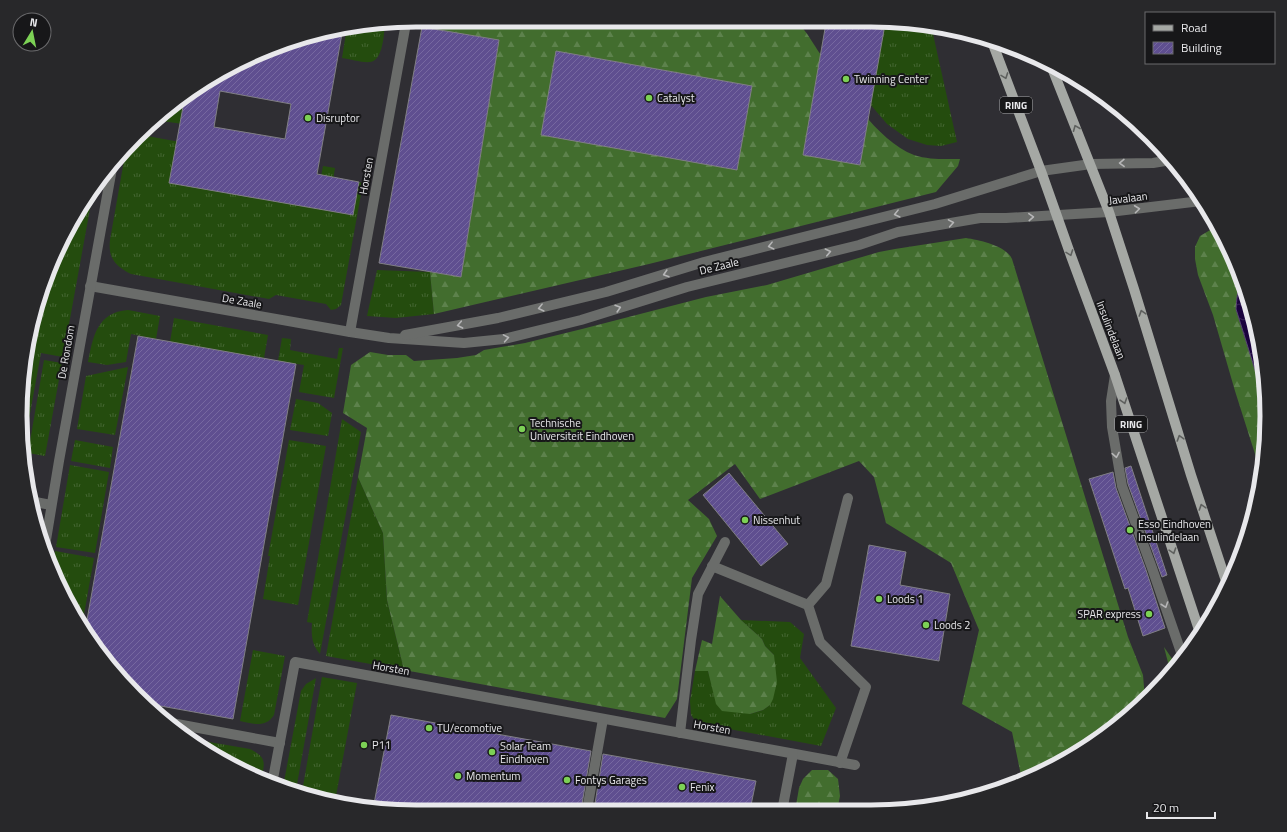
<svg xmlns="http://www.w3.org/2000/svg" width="1287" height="832" font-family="'Titillium Web',sans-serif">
	<defs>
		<pattern id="grass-tufts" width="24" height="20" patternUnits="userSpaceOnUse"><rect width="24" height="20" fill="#244c0e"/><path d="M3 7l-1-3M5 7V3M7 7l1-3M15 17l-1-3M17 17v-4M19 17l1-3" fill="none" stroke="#446631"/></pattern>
		<pattern id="forest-firs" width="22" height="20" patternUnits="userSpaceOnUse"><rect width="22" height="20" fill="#426d2e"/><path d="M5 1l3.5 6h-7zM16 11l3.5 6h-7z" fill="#5d824c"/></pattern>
		<pattern id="water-ripples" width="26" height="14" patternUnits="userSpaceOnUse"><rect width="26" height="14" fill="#1a023e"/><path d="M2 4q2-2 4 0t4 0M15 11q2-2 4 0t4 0" fill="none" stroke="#3b275a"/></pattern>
		<pattern id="building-hatch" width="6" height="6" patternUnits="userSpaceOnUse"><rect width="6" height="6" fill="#5f4f90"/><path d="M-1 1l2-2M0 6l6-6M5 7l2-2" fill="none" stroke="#7668a0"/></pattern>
	</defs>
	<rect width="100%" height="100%" fill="#2f2e33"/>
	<g fill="url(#grass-tufts)">
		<path d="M 364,23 L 385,23 C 384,34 383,61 370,62 C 363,63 350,59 342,58 L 347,27 Z"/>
		<path d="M 846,23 L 923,23 L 931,25 L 957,142 L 941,146 L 927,145 L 908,139 L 887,124 L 870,104 L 883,30 Z"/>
		<path d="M 189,92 L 183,124 L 154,120 L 155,118 Z"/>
		<path d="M 140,136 L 147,136 L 180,142 L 315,208 L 323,166 L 335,168 L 328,211 L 352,215 L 359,182 L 363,183 L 341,305 L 336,309 L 331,310 L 326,304 L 276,295 L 269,299 L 131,274 C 115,266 108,258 110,240 L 126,149 L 137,137 Z"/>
		<path d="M 94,187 L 63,357 L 41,353 L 23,452 L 21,390 L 41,288 L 73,218 Z"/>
		<path d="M 377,270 L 430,272 L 434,314 L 396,318 L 367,316 Z"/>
		<path d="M 128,310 L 160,316 L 156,339 L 131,334 L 126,362 L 107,365 L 88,362 C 93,337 97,312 128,310 Z"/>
		<path d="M 174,318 L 268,335 L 264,358 L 170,342 Z"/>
		<path d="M 282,338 L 291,339 L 290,350 L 337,359 L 339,348 L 343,348 L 334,398 L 299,392 L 304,365 L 278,361 Z"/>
		<path d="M 44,360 L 62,363 L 45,456 L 28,453 Z"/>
		<path d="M 128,367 L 115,435 L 77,429 L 86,376 Z"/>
		<path d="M 296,399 L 318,403 L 332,413 L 328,436 L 290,430 Z"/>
		<path d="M 342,419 L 361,432 L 320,654 C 312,645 311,635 312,623 L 307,622 Z"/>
		<path d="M 75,440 L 113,447 L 110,468 L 71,461 Z"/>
		<path d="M 289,440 L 326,446 L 298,605 L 263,599 L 270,556 L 268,556 Z"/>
		<path d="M 70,465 L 109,472 L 95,553 L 56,547 Z"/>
		<path d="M 358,477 L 383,533 L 387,600 L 404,670 L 326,656 Z"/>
		<path d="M 55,551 L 94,558 L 82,626 L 73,614 L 53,564 Z"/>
		<path d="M 741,620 L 790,622 L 804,634 L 800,658 L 836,708 L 821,746 L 697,723 L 691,715 L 690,701 L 695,671 L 708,671 L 712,685 L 750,714 L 763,710 L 770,705 L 774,655 L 765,646 L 762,639 Z"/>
		<path d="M 253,650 L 285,656 L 274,715 C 266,728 253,724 240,721 Z"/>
		<path d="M 322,677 L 357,683 L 335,801 L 302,792 Z"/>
		<path d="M 316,678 L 296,790 L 283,787 L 301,691 L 306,684 Z"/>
		<path d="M 186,738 L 250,749 C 267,758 265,762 261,780 L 196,745 Z"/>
	</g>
	<g fill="url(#forest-firs)">
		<path d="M 420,23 L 798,23 C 808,33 813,44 821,55 C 843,87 877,141 914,155 C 929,160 945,159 960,159 L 958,166 L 936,192 L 649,264 L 434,314 L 430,272 L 461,277 L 499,40 L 422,27 Z"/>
		<path d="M 1217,226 L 1226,241 L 1243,284 C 1236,290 1237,301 1236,309 L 1266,405 L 1264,467 L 1262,476 L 1235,391 L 1213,315 L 1198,275 L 1195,259 L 1195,247 L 1200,236 Z"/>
		<path d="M 966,238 C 979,240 1007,246 1012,259 L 1128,637 L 1143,675 L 1145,699 L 1112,730 L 1046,771 L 1022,780 L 1012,732 L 962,704 L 979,630 L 951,563 L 886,523 L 874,477 L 859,461 L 760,499 L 735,464 L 688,500 L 709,519 L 717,536 L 692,578 L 677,699 L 665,718 L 404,670 L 387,600 L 383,533 L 358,477 L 367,428 L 343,413 L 351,365 L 370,352 L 388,355 L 406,355 L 414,361 L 457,358 L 476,355 L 484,350 L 525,343 L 582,329 L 706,297 L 767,285 L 879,252 L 895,249 Z"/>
		<path d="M 720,596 L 741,620 L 762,639 L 765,646 L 774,655 L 777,682 L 773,699 L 770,705 L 763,710 L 750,714 L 722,711 L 716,704 L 708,671 L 695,671 L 702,640 L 712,644 Z"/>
		<path d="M 1164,647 L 1177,666 L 1171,674 Z"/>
		<path d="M 812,770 L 828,770 L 838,779 L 840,796 L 837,811 L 795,811 L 799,788 L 803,779 Z"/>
	</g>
	<path fill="url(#water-ripples)" stroke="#584772" d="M 1243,284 L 1253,313 L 1266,390 L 1266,405 L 1236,309 C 1237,301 1236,290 1243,284 Z"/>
	<g fill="url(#building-hatch)" stroke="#807f85" fill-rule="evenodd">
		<path d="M 826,23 L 849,23 L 884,30 L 860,165 L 803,155 Z"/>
		<path d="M 422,27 L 499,40 L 461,277 L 379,263 Z"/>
		<path d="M 343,28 L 317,174 L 359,182 L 353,215 L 169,183 L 185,96 L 196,87 L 289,41 ZM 220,91 L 291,104 L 285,139 L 214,127 Z"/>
		<path d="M 556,51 L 752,86 L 737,170 L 541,135 Z"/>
		<path d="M 138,336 L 296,364 L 233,719 L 144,703 L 118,677 L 85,631 Z"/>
		<path d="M 1131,466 L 1167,575 L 1162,577 L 1128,484 L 1125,468 Z"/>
		<path d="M 1113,472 L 1116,488 L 1146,570 L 1165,628 L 1143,636 L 1128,588 L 1125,589 L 1089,479 Z"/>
		<path d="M 729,473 L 788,544 L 761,566 L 703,495 Z"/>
		<path d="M 869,545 L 906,552 L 900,585 L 950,594 L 939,661 L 851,646 Z"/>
		<path d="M 391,715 L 591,751 L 581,810 L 373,809 Z"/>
		<path d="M 603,754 L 756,781 L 750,810 L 594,810 Z"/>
	</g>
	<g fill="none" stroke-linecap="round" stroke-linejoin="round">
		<g stroke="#6a6c6a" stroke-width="10">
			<path d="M 1115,375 L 1111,401 L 1112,427 L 1122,486 L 1152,568 L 1183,658"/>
			<path d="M 712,566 L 808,605"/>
			<path d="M 166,722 L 280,743"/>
			<path d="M 680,733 L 691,640 L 698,594 L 725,542"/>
			<path d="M 840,763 L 866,687 L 820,642 L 808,605 L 826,584 L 848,498"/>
		</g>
		<g stroke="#6a6c6a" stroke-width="10">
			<path d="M 90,286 L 350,332 L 389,338 L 464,343 L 504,339 L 581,320 L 687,287 L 859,245 L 898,232 L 980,218 L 1006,218 L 1109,212 L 1201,201"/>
			<path d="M 350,332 L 406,23"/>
			<path d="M 405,335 L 498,318 L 606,292 L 704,262 L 935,204 L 1041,171 L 1091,164 L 1153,163 L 1171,160"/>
			<path d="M 30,501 L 51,505"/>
			<path d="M 45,546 L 59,461 L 113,163"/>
			<path d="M 272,784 L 295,662 L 855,765"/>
			<path d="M 587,810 L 603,719"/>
			<path d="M 782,811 L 793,754"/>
		</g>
		<g stroke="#a5a8a4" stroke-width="10">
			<path d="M 991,39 L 1041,171 L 1071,256 L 1115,375 L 1200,633"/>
			<path d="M 1050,63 L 1109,212 L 1134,289 L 1191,475 L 1227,584"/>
		</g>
	</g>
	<defs><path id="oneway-chevron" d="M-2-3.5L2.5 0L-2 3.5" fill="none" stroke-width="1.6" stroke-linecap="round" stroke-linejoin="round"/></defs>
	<g stroke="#5e605e">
		<use href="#oneway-chevron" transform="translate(1005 76) rotate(70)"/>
		<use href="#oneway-chevron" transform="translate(1076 128) rotate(-112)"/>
		<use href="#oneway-chevron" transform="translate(1070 253) rotate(70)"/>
		<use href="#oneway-chevron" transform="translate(1142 313) rotate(-107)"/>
		<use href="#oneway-chevron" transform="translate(1124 401) rotate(72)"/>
		<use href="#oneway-chevron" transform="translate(1180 438) rotate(-107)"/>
		<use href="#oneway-chevron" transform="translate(1202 507) rotate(-108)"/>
		<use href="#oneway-chevron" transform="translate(1173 551) rotate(72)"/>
	</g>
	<g stroke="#b6b6b7">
		<use href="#oneway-chevron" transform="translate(1122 163) rotate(179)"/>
		<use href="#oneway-chevron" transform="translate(1137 209) rotate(-7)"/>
		<use href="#oneway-chevron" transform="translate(897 214) rotate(166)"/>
		<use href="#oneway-chevron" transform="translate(1031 217) rotate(-3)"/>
		<use href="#oneway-chevron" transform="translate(951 223) rotate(-10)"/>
		<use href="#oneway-chevron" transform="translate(771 246) rotate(166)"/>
		<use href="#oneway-chevron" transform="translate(828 252) rotate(-13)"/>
		<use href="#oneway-chevron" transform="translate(666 274) rotate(163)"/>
		<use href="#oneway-chevron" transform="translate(541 308) rotate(166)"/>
		<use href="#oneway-chevron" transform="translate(618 308) rotate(-17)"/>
		<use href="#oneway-chevron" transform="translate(460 325) rotate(169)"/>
		<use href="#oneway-chevron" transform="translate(506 338) rotate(-10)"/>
		<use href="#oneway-chevron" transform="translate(1116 455) rotate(80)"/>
		<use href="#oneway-chevron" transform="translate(1165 605) rotate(71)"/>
	</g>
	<g fill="#7cd155" stroke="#171719" stroke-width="1.5">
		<circle cx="846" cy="79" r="4"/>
		<circle cx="649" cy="98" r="4"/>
		<circle cx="308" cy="118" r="4"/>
		<circle cx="522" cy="429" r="4"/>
		<circle cx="745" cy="520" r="4"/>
		<circle cx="1130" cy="530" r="4"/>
		<circle cx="879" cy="599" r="4"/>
		<circle cx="1149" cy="614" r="4"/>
		<circle cx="926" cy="625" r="4"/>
		<circle cx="429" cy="728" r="4"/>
		<circle cx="364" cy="745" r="4"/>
		<circle cx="492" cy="752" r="4"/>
		<circle cx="458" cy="776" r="4"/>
		<circle cx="567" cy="780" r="4"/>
		<circle cx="682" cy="787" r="4"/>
	</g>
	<g text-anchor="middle" stroke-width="4" stroke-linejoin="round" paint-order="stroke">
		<g fill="#171719" stroke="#a9a9ac" stroke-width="1">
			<rect x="1000" y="97" width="32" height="16" rx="3"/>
			<rect x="1115" y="416" width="32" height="16" rx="3"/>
		</g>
		<g font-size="10" font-weight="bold" fill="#e8e8eb">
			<text x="1016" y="109">RING</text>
			<text x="1131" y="428">RING</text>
		</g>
		<g font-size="11" fill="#e8e8eb" stroke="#171719" text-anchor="start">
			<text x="854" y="83">Twinning Center</text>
			<text x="657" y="102">Catalyst</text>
			<text x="316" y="122">Disruptor</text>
			<text x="530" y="427">Technische<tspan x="530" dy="13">Universiteit Eindhoven</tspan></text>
			<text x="753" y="524">Nissenhut</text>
			<text x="1138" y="528">Esso Eindhoven<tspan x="1138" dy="13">Insulindelaan</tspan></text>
			<text x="887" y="603">Loods 1</text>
			<text x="1141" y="618" text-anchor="end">SPAR express</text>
			<text x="934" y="629">Loods 2</text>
			<text x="437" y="732">TU/ecomotive</text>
			<text x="372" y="749">P11</text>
			<text x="500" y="750">Solar Team<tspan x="500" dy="13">Eindhoven</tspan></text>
			<text x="466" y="780">Momentum</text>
			<text x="575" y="784">Fontys Garages</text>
			<text x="690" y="791">Fenix</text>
		</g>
		<g font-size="11" fill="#e8e8eb" stroke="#171719">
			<text transform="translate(366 176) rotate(-80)" y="4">Horsten</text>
			<text transform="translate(1128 198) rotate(-7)" y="4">Javalaan</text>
			<text transform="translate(719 266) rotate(-14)" y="4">De Zaale</text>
			<text transform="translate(242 301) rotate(10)" y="4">De Zaale</text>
			<text transform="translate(1111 330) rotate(69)" y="4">Insulindelaan</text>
			<text transform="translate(66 352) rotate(-80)" y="4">De Rondom</text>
			<text transform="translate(391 668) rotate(10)" y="4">Horsten</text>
			<text transform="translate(712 727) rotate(10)" y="4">Horsten</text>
		</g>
	</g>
	<path d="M0 0H1287V832H0ZM416 27H871A389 389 0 0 1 1260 416V416A389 389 0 0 1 871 805H416A389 389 0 0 1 27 416V416A389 389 0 0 1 416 27Z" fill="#28282a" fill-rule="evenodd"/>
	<path fill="none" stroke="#e8e8eb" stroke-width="5" d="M416 27H871A389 389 0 0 1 1260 416V416A389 389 0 0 1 871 805H416A389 389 0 0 1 27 416V416A389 389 0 0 1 416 27Z"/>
	<rect x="1145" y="12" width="130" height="52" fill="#171719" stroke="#6b6b6d"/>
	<rect x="1153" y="25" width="20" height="6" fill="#a5a8a4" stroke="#6b6b6d"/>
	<text x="1181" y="32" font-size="12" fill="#e8e8eb">Road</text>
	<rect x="1153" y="42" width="20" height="12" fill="url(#building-hatch)" stroke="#6b6b6d"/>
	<text x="1181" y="52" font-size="12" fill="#e8e8eb">Building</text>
	<g transform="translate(32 32) rotate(10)"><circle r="19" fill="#171719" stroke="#6b6b6d"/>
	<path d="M0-3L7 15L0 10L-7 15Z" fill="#7cd155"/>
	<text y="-6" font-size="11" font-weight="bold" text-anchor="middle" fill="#e8e8eb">N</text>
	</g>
	<path d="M1147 812v6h68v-6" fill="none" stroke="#e8e8eb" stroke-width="2"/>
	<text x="1153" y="812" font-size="12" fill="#e8e8eb" stroke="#171719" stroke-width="3" paint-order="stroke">20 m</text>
</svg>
